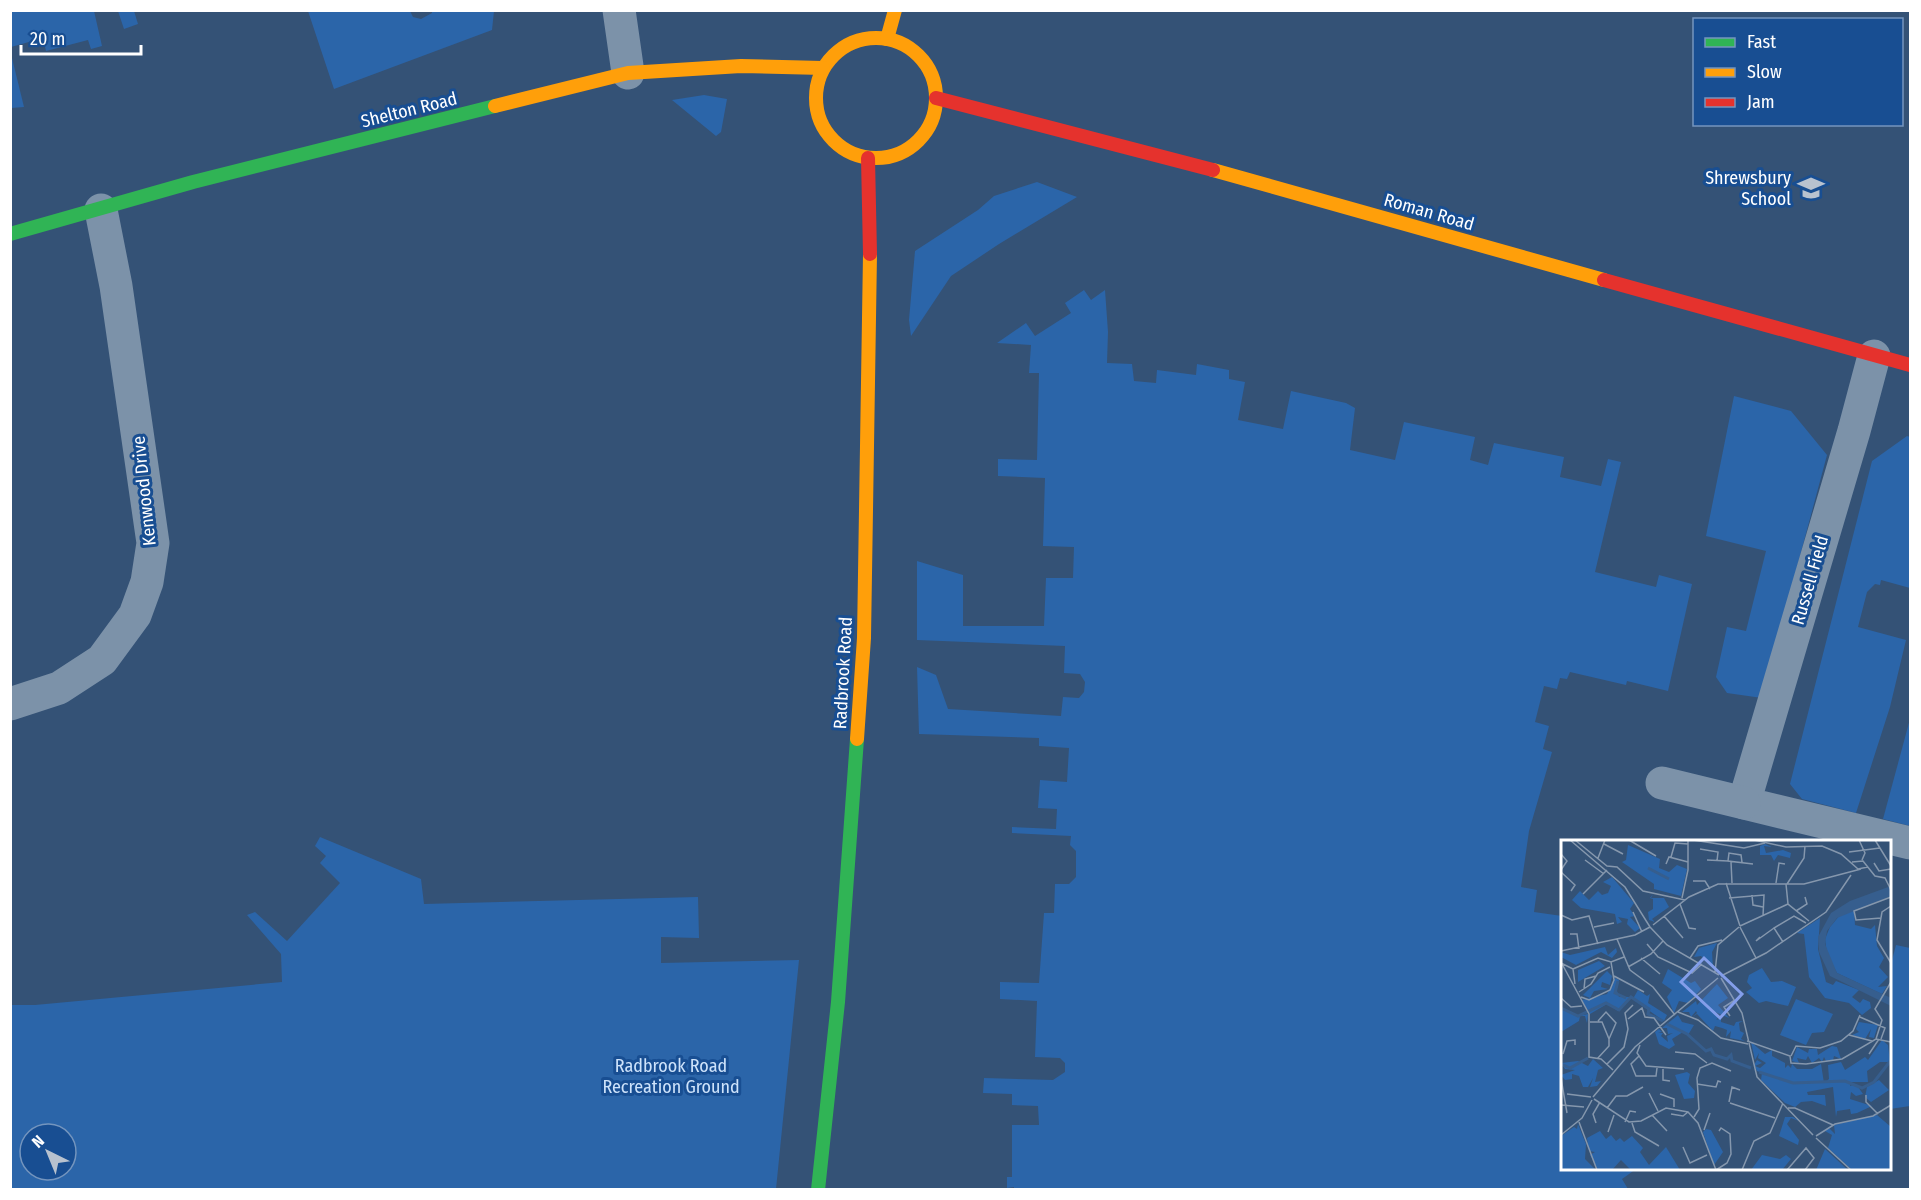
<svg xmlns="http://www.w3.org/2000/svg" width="1921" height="1200" font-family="'Fira Sans Condensed',sans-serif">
	<rect width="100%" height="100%" fill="#345276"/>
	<g fill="#2b65a9" fill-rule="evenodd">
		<path d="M 10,11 L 94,11 L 102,46 L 91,49 L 88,40 L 46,51 L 43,38 L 11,47 Z"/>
		<path d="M 118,11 L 134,11 L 138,24 L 124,29 Z"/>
		<path d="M 308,11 L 410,11 L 413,17 L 421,19 L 432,13 L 432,11 L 494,11 L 492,30 L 334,89 Z"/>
		<path d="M 10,54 L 11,54 L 24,107 L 11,108 Z"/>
		<path d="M 704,95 L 727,99 L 721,132 L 716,136 L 672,100 Z"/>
		<path d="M 1037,182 L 1077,197 L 999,244 L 951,276 L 911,336 L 909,320 L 915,251 L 978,210 L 994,196 Z"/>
		<path d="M 1084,290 L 1091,300 L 1105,290 L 1108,332 L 1107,363 L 1132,364 L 1134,381 L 1156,383 L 1157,370 L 1196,375 L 1197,364 L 1229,370 L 1229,379 L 1245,382 L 1238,420 L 1283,429 L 1291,391 L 1346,403 L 1355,408 L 1350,450 L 1395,460 L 1404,422 L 1475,437 L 1470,460 L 1488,465 L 1494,443 L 1564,457 L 1560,477 L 1601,486 L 1608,459 L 1621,462 L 1595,572 L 1656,587 L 1659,575 L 1692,584 L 1668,691 L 1627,681 L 1626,685 L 1570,672 L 1567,679 L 1560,678 L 1557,689 L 1544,686 L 1535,722 L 1549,726 L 1543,749 L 1552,752 L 1529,831 L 1521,887 L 1537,890 L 1534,912 L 1562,916 L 1562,1168 L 1636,1169 L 1622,1179 L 1628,1189 L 1014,1190 L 1014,1187 L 1007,1188 L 1007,1177 L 1012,1177 L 1012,1125 L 1039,1125 L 1038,1106 L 1012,1105 L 1012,1094 L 983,1093 L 984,1078 L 1053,1080 L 1065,1072 L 1065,1063 L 1060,1058 L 1035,1057 L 1037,1001 L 1000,999 L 1000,982 L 1039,983 L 1044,913 L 1054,913 L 1055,884 L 1069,884 L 1076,877 L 1076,851 L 1070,845 L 1071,836 L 1012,833 L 1012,827 L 1056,829 L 1057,809 L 1038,808 L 1040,780 L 1067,782 L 1069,748 L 1039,746 L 1039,738 L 919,734 L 917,667 L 936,675 L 948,709 L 1061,716 L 1063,697 L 1079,698 L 1084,692 L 1085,682 L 1080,674 L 1064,673 L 1065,646 L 917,640 L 917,561 L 963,575 L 963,626 L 1044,626 L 1046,578 L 1073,578 L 1074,547 L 1043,546 L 1045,478 L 998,476 L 998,459 L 1037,460 L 1039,373 L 1029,373 L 1031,345 L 997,343 L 1026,323 L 1035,336 L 1071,313 L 1065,303 Z"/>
		<path d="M 1734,396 L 1791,411 L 1827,455 L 1762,698 L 1727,693 L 1716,677 L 1727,627 L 1746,631 L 1766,551 L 1706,536 Z"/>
		<path d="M 1907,436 L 1910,437 L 1910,588 L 1881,580 L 1880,585 L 1875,584 L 1867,592 L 1858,627 L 1906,640 L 1890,707 L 1856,813 L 1802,799 L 1790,784 L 1872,461 Z"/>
		<path d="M 1910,719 L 1910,826 L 1883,819 Z"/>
		<path d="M 320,837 L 421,879 L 424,904 L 698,897 L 699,938 L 661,937 L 661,963 L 799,960 L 776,1189 L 11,1189 L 11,1005 L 35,1005 L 282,982 L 281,954 L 247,915 L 255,912 L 287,941 L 340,883 L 320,863 L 326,856 L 315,846 ZM 30,1134 L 66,1134 L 66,1170 L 30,1170 Z"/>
		<path d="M 1896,945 L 1910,948 L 1910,1106 L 1890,1109 L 1890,968 Z"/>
	</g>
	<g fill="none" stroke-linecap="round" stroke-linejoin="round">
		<g stroke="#7c92a9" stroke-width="33">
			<path d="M 619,10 L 628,73"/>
			<path d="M 1874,356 L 1854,431 L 1744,803 L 1910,843"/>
			<path d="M 10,704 L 59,688 L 102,660 L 135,615 L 147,582 L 153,543 L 116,286 L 101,210"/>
			<path d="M 1662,783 L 1744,803"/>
		</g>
		<g stroke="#30b455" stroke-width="14">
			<path d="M 10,234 L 193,182 L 495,106"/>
			<path d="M 818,1190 L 838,1002 L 857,739"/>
		</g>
		<g stroke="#ff9f0a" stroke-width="14">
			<circle cx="876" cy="98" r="60"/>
			<path d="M 887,39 L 895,10"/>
			<path d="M 495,106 L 628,73 L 741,66 L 823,68"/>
			<path d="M 1213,170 L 1604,280"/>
			<path d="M 857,739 L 864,638 L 870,254"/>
		</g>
		<g stroke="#e5322d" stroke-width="14">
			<path d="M 936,98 L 1213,170"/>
			<path d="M 868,158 L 870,254"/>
			<path d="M 1604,280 L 1910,365"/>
		</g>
	</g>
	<defs>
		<symbol id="school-bare" viewBox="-9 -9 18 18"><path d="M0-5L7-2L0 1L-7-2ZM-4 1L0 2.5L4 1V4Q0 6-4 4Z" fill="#b8c2cf" stroke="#184e92" stroke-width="2.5" paint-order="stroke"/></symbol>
	</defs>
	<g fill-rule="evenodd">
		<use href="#school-bare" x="1792" y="169" width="38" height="38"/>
	</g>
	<g text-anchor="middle" stroke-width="6" stroke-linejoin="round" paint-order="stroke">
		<g font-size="18" fill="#fff" stroke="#184e92">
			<text transform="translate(409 110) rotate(-14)" y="6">Shelton Road</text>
			<text transform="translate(1429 212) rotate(16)" y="6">Roman Road</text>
			<text transform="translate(144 491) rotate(-96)" y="6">Kenwood Drive</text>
			<text transform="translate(1810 580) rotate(-74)" y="6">Russell Field</text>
			<text transform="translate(843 673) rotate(-87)" y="6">Radbrook Road</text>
		</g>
		<g font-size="18" fill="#fff" stroke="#184e92" text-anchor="end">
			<text x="1791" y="184">Shrewsbury<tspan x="1791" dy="21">School</tspan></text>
		</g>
		<g font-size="18" fill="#cee3fb" stroke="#184e92">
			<text x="671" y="1072">Radbrook Road<tspan x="671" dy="21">Recreation Ground</tspan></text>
		</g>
	</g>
	<g transform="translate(1561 840)">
		<rect width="330" height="330" fill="#345276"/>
		<path d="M 204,4 L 211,7 L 203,6 L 205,13 L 222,10 L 230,13 L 229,18 L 217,15 L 213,21 L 210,15 L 199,15 L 199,6 ZM 67,5 L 99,19 L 98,28 L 108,32 L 116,25 L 126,29 L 120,56 L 93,49 L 93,44 L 61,22 L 65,20 ZM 51,37 L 73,63 L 69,69 L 74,76 L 69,77 L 79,88 L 74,92 L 66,84 L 67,79 L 57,77 L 61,82 L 56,84 L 54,74 L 20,68 L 11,60 L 19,51 L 28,60 L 37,51 L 41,55 L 47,53 L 50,46 L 42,42 ZM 92,54 L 90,58 L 103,58 L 108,67 L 91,79 L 94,82 L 88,80 L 87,72 L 92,69 L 92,59 L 89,58 ZM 293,69 L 294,85 L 310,89 L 314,85 L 316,106 L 323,118 L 318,127 L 327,137 L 317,147 L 326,146 L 321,154 L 276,133 L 266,114 L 264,99 L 269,87 L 279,75 ZM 259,78 L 257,109 L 265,142 L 272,145 L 275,141 L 298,150 L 291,157 L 299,163 L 302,159 L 309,162 L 310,168 L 301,175 L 288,163 L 264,158 L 248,137 L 243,94 L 236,93 ZM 156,103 L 151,112 L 152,128 L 140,116 L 133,117 L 138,108 ZM 44,107 L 47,115 L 55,108 L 56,112 L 51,118 L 40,112 L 15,125 L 0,117 L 0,112 L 9,115 ZM 38,121 L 44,126 L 17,142 L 17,130 ZM 201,128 L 210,142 L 221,141 L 235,147 L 227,166 L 205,161 L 198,163 L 185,152 L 191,148 L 186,142 L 188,135 ZM 107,129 L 130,143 L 134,141 L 140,149 L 127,163 L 118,161 L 113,173 L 106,157 L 111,150 L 101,143 ZM 46,131 L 51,136 L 49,145 L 41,142 L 40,147 L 47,149 L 33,151 L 29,158 L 22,155 ZM 54,138 L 58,140 L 55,148 L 58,157 L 73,157 L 77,150 L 86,156 L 89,154 L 87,163 L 106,175 L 103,181 L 70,158 L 57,171 L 46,164 L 29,174 L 21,160 L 46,154 ZM 156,144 L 167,158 L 157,165 L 168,178 L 154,172 L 158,177 L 155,180 L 160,178 L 160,182 L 173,186 L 175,182 L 182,181 L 178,183 L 179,191 L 183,193 L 180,199 L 184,201 L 169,198 L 170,191 L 165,197 L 166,190 L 161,188 L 154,186 L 152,191 L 136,174 L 131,177 L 136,173 L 135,171 L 130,177 L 128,172 L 121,172 L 135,161 L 136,165 ZM 235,159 L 272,174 L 263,192 L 251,193 L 245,205 L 219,195 ZM 0,168 L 17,176 L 27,174 L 26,183 L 24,176 L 19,176 L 18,181 L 0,192 ZM 117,175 L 121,182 L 133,185 L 127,195 L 122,192 L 111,199 L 114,205 L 108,209 L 98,204 L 94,192 L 98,189 L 101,192 L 97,193 L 102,193 L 100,196 L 107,202 L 106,196 L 112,193 L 107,194 L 106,188 L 101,188 ZM 298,182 L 317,185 L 313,198 L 308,197 L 310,189 L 304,199 L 291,195 L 298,192 L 295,189 ZM 321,200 L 327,205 L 329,222 L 319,222 L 306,231 L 307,242 L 290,242 L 289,246 L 295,244 L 302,254 L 295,256 L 290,252 L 289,259 L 311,266 L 296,273 L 290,274 L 289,269 L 276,271 L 275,277 L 272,247 L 246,252 L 247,255 L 264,255 L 265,266 L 251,261 L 240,262 L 234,267 L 224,263 L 200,240 L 201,233 L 196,231 L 193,225 L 196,220 L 201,223 L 194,226 L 199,228 L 205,223 L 197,218 L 198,213 L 194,220 L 190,202 L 204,214 L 211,210 L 211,216 L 224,223 L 224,228 L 227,225 L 230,228 L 231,224 L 236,229 L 251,229 L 260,224 L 263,243 L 268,239 L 267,225 L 280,222 L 284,230 L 304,217 L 307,220 ZM 271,206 L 276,207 L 280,219 L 273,216 L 272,220 L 265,221 L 263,217 L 261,222 L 258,218 L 251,223 L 247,216 L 245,220 L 236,218 L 238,223 L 231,221 L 236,207 L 247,213 L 248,209 L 256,209 L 257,215 ZM 32,219 L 42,228 L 37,230 L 34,242 L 40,241 L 36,246 L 29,247 L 32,238 L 27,247 L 22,247 L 18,236 L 11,234 L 11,239 L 4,240 L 0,235 L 14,230 L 4,229 L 0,223 L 17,221 L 27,226 ZM 126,232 L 129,234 L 127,243 L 134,251 L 133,258 L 123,259 L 114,235 ZM 318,240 L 328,250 L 310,262 L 304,257 L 306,247 ZM 316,275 L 330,287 L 330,330 L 291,330 L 267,308 L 271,295 L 264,291 L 268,288 L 274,294 L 273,285 ZM 224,277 L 232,277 L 238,281 L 230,278 L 226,284 L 238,300 L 237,305 L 218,296 ZM 17,284 L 25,304 L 24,319 L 35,330 L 0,330 L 0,296 L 13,287 L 16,289 ZM 145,289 L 150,290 L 162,312 L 153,325 L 142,292 ZM 39,291 L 45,299 L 50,295 L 55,301 L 59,298 L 63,302 L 71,296 L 82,308 L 79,312 L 88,325 L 105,307 L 119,330 L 70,330 L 60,320 L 51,330 L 37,330 L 29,315 L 34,312 L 28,311 L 26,298 ZM 264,309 L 287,330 L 255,330 ZM 201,315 L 219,319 L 225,315 L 230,319 L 221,330 L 190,330 Z" fill="#2b65a9"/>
		<path d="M 330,46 L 330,56 L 276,78 L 266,91 L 264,104 L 276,133 L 330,158 L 330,166 L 269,136 L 258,112 L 257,97 L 270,73 L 289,61 Z" fill="#365e8e"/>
		<path fill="none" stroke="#365e8e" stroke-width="3" d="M 87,28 L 108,39M 57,141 L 54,153 L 65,158M 0,168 L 17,176 L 45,163 L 58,170 L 70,157 L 88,169 L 87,174 L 102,181M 106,184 L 126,194 L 145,211 L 150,209 L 153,215 L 166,219 L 170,215 L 171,221 L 190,228M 0,224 L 9,228 L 27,218M 198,232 L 232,243 L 284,241 L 301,248 L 313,242 L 330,220"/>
		<path fill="none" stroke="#8597ad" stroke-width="1.5" d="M 9,0 L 64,47 L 89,87 L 106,105 L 158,135M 14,0 L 46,26 L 56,27 L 82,51 L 124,60M 68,0 L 95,16M 132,0 L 183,8 L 204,3M 193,0 L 225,7 L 261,6 L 280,14 L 297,29 L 307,27M 298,0 L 304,13 L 301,20M 314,0 L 330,26M 43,4 L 62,14M 139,9 L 157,12 L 156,21M 288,12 L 319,8M 0,14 L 6,21 L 0,30M 110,17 L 114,3 L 127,4M 37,18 L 44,0M 24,20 L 43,34M 146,20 L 167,21M 170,22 L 171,43M 181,22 L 180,15 L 168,13 L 167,21 L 192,24M 291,22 L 302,21 L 314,36 L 324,38 L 330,50M 313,23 L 318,31 L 330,29M 105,24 L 108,17 L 127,22M 0,32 L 14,45 L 10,51M 132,41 L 144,41 L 149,49M 165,43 L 179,86M 215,43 L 218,23 L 224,24M 225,44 L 227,64 L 248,81M 226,44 L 243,18 L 244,6M 22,54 L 46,30M 191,55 L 192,65 L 202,67M 121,58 L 127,30 L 127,0M 168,58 L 203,55 L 202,76M 119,64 L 128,88 L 135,89M 330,66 L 321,72 L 316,100 L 330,123M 235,71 L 246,64 L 244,57M 72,72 L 81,92M 0,75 L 11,80 L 28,76 L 37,104M 103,76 L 122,98M 320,78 L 295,80 L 293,71 L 330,57M 92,85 L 128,57 L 157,44 L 243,44 L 300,29M 179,86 L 227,64M 33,87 L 53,83M 179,87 L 195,118M 9,94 L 16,94 L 18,109M 199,97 L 195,101 L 213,88M 56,99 L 69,130 L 92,147 L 114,175M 222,102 L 213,88 L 233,76 L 245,83M 86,104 L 97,117 L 131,133 L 141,124M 0,111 L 74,95 L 89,87M 80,118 L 99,134M 129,118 L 137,106 L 161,100M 0,122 L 28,174 L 28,217 L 40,219 L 52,230M 0,123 L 12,129 L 14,144M 67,127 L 90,114 L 102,101M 12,129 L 37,118 L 50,122 L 63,117M 154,132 L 157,105 L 178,87M 53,136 L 83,152M 160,136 L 205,113 L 265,72 L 290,35M 160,138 L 181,173 L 196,237 L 252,295M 23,149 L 24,139 L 35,136M 18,152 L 30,144 L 37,133 L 49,127M 20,157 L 28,160 L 49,150 L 53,140 L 50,122M 0,158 L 10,167 L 21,166M 117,172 L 137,180 L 160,198 L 187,204M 169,176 L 163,167 L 174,160M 299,177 L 324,188 L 320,199M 67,179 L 81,168 L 84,177 L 93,178 L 105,195M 37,181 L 45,172 L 55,183 L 48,199M 29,182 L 41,182 L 48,199 L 48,206 L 36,219M 288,195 L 311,201M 315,199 L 321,180 L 314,169 L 330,142M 186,201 L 229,216 L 230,223 L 245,224 L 281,219 L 315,199 L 330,202M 79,205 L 76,213 L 85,226 L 123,229M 114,212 L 134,214 L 146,223M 2,214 L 6,201 L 14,200 L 14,205M 308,214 L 318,199M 78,216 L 70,224 L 75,236 L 95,236 L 96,228M 230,216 L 235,206 L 259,208 L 280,201 L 292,191 L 299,175M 46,224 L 63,207 L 67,189 L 64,173 L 72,165M 102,229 L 102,240 L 109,241M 0,238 L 6,273M 136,244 L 155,247 L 157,241 L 160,242M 88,253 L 97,271M 6,254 L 30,257M 99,254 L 113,259 L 113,267M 305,255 L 305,262 L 317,274M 32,257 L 74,207 L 157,138M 33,259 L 68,282 L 80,281 L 105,268 L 127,272 L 137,283 L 155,330M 168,262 L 171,247 L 179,250M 169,263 L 214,278M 0,265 L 23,267M 46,268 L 55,256 L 66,256 L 82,247M 227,268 L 234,268 L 272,285M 110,274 L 122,276 L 127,272M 91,275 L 106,291M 133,277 L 138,269 L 136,238 L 139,228 L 151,223 L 170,231M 18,282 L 36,330M 64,282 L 69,271 L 75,272M 35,283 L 32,274 L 39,262M 71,283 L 74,292 L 98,306M 143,290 L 149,273M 47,292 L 53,275M 0,295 L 21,278 L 31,260M 255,296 L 274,284 L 312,276 L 330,265M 255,298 L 290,330M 122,307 L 129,323 L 146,315M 155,330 L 166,323 L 170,314 L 169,294 L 160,288 L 158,291M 181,330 L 193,301 L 209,293 L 222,263M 226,330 L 245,308 L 253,318 L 244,330"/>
		<path fill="#839eea" fill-opacity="0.15" stroke="#839eea" stroke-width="3" d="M 143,118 L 181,154 L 159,178 L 120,142 Z"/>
		<rect width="330" height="330" fill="none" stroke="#fff" stroke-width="3"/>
	</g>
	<rect width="1921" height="1200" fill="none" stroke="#ffffff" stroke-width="24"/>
	<rect x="1693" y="18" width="210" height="108" fill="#184e92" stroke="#7495be" stroke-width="1.5"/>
	<rect x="1705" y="38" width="30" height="9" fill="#30b455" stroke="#7495be" stroke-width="1.5"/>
	<text x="1747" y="48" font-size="18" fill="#ffffff">Fast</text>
	<rect x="1705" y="68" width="30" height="9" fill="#ff9f0a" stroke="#7495be" stroke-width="1.5"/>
	<text x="1747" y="78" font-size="18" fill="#ffffff">Slow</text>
	<rect x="1705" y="98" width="30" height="9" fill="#e5322d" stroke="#7495be" stroke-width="1.5"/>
	<text x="1747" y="108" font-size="18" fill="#ffffff">Jam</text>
	<g transform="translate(48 1152) rotate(317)"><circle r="28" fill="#184e92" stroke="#7495be" stroke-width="1.5"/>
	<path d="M0-4.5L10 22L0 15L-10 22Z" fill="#b8c2cf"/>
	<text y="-9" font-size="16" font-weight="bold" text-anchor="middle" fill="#ffffff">N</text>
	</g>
	<path d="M21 45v9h120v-9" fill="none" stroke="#ffffff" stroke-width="3"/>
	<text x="30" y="45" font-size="18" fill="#ffffff" stroke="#184e92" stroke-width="4.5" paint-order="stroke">20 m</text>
</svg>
